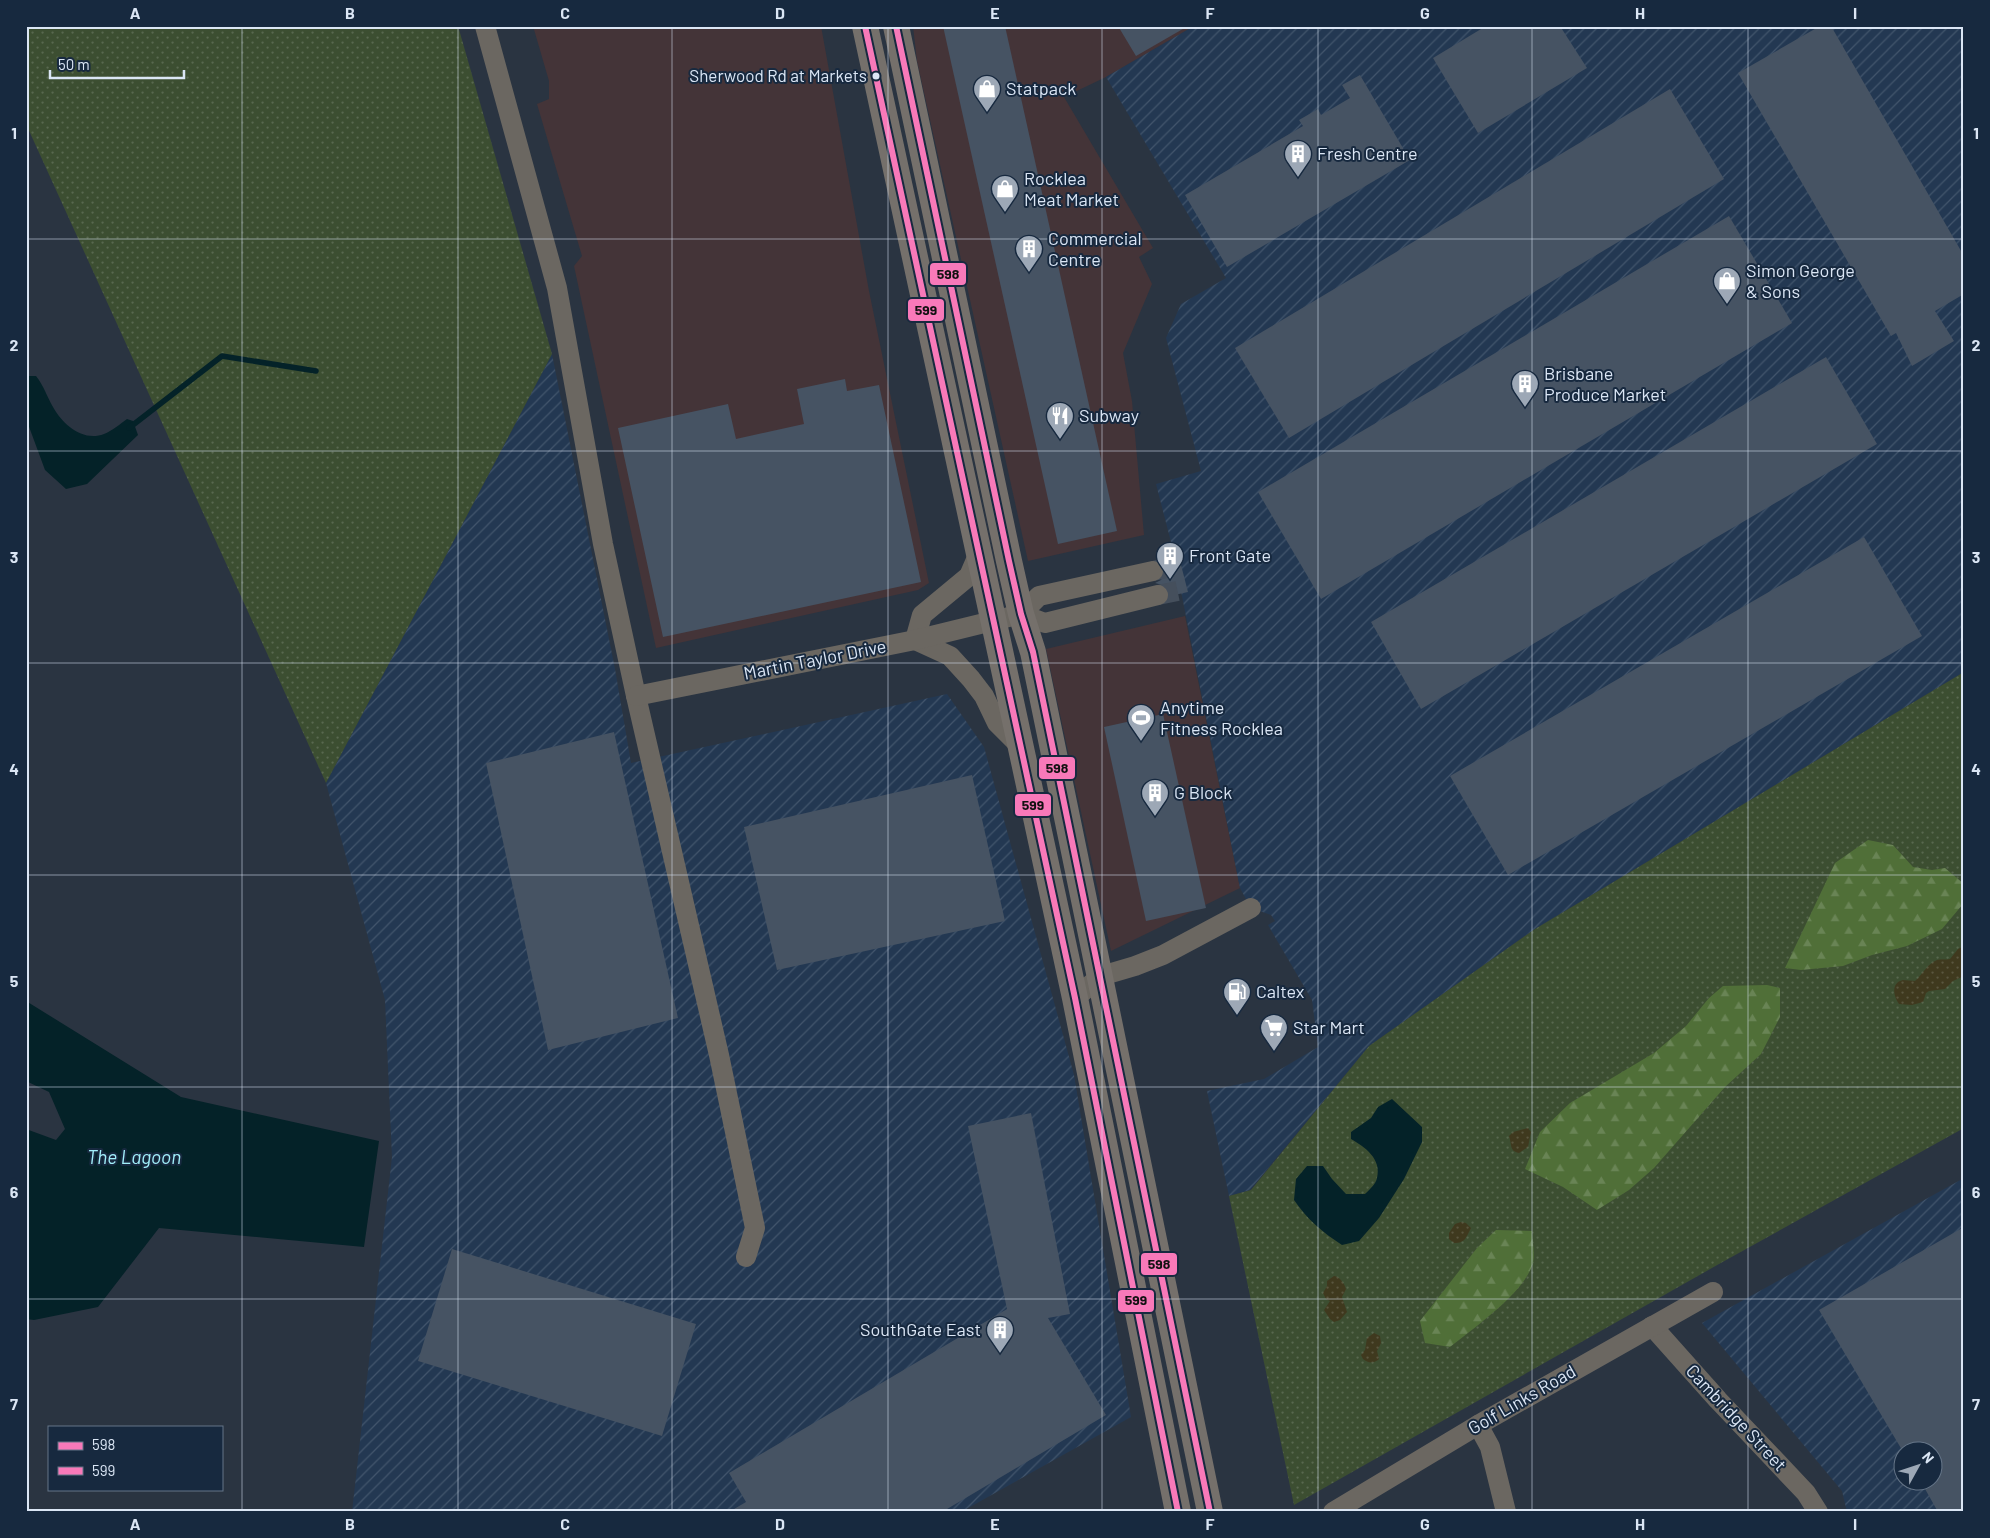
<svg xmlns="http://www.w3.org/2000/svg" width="1990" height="1538" font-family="Barlow,sans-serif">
	<defs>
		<pattern id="industrial-furrows" width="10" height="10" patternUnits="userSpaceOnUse" patternTransform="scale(1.25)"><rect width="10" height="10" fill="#233852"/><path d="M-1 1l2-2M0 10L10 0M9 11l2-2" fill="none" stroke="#42556c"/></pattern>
		<pattern id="grass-dots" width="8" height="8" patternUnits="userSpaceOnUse" patternTransform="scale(1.25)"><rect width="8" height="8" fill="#3c4e31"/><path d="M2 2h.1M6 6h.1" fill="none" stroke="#58684f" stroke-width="1.8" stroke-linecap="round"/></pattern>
		<pattern id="forest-firs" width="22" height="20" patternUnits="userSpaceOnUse" patternTransform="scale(1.25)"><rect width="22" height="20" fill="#506f38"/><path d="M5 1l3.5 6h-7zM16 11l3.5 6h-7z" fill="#698455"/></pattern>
		<pattern id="sand-dots" width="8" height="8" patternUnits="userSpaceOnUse" patternTransform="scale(1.25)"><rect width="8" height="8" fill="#3f391e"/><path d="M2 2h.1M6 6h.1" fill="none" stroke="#5a563f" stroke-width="1.8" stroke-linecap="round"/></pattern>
	</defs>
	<rect width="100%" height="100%" fill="#2a3441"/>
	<g fill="#443438">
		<path d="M 533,26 L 821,26 L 869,291 L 929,583 L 918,590 L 656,648 L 574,266 L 582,256 L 537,104 L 549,99 L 549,81 Z"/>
		<path d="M 913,26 L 1194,26 L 1106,77 L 1064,97 L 1153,248 L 1139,257 L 1152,284 L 1123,353 L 1132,401 L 1144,535 L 1028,561 L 917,61 Z"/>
		<path d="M 1185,616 L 1240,888 L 1111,951 L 1046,649 Z"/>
	</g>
	<g fill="url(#industrial-furrows)" fill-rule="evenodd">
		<path d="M 1194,26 L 1964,26 L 1964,672 L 1535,929 L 1369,1046 L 1250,1190 L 1229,1196 L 1207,1091 L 1264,1079 L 1318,1047 L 1312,1000 L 1268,925 L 1275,921 L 1271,915 L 1251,908 L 1240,888 L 1172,546 L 1156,484 L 1201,471 L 1166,338 L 1181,304 L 1226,278 L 1106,77 Z"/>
		<path d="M 552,354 L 615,669 L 631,763 L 947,694 L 984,747 L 1074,1075 L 1131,1417 L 961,1512 L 352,1512 L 392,1157 L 385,1000 L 326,783 Z"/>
		<path d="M 1964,1178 L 1964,1512 L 1847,1512 L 1842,1491 L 1702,1323 ZM 1902,1450 L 1932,1450 L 1932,1480 L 1902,1480 Z"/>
	</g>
	<g fill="url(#grass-dots)">
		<path d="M 26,26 L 458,26 L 552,354 L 326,783 L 26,124 Z"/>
		<path d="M 1964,672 L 1964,1128 L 1719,1264 L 1294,1505 L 1229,1196 L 1251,1190 L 1369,1046 L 1535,929 Z"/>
	</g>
	<g fill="url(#forest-firs)">
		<path d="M 1868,840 L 1893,845 L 1913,867 L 1932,870 L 1945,868 L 1964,884 L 1963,904 L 1942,929 L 1907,946 L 1872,955 L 1843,966 L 1801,970 L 1785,968 L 1835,863 Z"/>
		<path d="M 1767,985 L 1780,988 L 1780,1017 L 1761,1054 L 1725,1087 L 1654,1168 L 1629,1190 L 1597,1210 L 1563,1187 L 1525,1169 L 1540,1132 L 1570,1103 L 1654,1053 L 1686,1026 L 1709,998 L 1723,986 Z"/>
		<path d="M 1496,1230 L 1532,1231 C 1532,1241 1536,1256 1532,1266 C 1522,1294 1475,1327 1450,1347 L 1425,1343 L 1420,1321 L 1477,1248 Z"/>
	</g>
	<g fill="url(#sand-dots)">
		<path d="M 1964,946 L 1964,976 L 1953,981 L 1945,989 L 1929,991 L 1926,993 L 1923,1002 L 1912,1005 L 1899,1004 C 1894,997 1890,983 1903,980 C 1906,980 1912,981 1915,981 C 1923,974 1927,964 1937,960 C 1941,959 1946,960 1950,959 L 1958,949 Z"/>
		<path d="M 1528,1128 L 1531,1132 L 1528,1147 L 1519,1153 C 1509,1151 1512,1144 1509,1136 L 1513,1132 Z"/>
		<path d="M 1461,1222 L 1466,1223 L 1471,1228 C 1466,1237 1466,1243 1454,1243 L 1449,1239 L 1449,1233 L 1455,1224 Z"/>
		<path d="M 1334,1276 C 1340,1277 1344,1283 1346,1289 L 1342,1297 L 1347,1312 L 1340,1320 L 1334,1322 L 1330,1319 L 1324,1310 L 1330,1301 L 1326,1299 L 1323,1293 L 1327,1286 L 1327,1281 Z"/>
		<path d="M 1374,1333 L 1380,1336 L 1381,1343 L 1377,1351 L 1379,1359 C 1374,1364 1368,1363 1363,1359 L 1361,1355 L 1365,1350 L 1367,1338 Z"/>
	</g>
	<g fill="#042228">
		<path d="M 28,376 L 36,376 C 44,386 47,397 53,407 C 63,425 83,442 104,434 C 112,431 120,424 127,419 L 133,421 L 138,435 L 87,484 L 66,489 L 45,470 L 28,424 L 26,379 Z"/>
		<path d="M 26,1001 L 181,1097 L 379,1141 L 364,1247 L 159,1228 L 98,1307 L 34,1320 L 26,1319 L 26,1129 L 56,1140 L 65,1129 L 49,1092 L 26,1081 Z"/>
		<path d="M 1392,1099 L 1422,1127 L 1422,1142 L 1404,1179 L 1379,1218 L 1359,1241 L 1342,1245 C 1322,1232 1307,1219 1294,1200 L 1296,1179 L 1307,1166 L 1323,1166 L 1332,1179 L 1346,1194 L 1365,1194 C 1369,1190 1376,1184 1377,1178 C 1382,1159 1365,1147 1351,1139 L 1351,1132 L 1371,1118 L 1378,1107 Z"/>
	</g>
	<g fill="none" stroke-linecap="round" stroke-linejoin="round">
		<path stroke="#042228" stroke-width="5.5" d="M 129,428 L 222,356 L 316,371"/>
	</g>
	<g fill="#465363">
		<path d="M 943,26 L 1005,26 L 1117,531 L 1058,544 Z"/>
		<path d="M 1118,26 L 1188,26 L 1136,56 Z"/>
		<path d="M 1486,26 L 1560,26 L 1587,68 L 1478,133 L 1433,58 Z"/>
		<path d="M 1820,26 L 1831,26 L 1964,256 L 1964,294 L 1935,311 L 1954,341 L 1912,366 L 1896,333 L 1891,336 L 1738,73 Z"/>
		<path d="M 1360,75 L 1410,160 L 1227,267 L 1185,195 L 1303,126 L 1299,120 L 1318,109 L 1321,115 L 1350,98 L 1342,85 Z"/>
		<path d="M 1670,89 L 1724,179 L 1289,438 L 1235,348 Z"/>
		<path d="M 1729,216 L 1792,323 L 1321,599 L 1258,492 Z"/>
		<path d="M 1826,357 L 1877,444 L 1421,709 L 1371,622 Z"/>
		<path d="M 845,379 L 847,391 L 879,385 L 921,582 L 663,637 L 618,428 L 728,404 L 736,439 L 804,424 L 797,389 Z"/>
		<path d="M 1864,537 L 1922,636 L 1508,875 L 1450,776 Z"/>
		<path d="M 1180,561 L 1188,592 L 1170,596 L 1166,586 L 1155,583 L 1161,580 L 1164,575 L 1163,565 Z"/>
		<path d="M 1163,714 L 1206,908 L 1146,921 L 1104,727 Z"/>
		<path d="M 614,732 L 678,1018 L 548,1050 L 486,763 Z"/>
		<path d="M 972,775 L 1005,921 L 777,970 L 744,827 Z"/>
		<path d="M 1031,1113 L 1070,1314 L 1048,1318 L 1106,1415 L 942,1512 L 729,1512 L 746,1502 L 729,1473 L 1007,1309 L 968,1126 Z"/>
		<path d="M 1964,1227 L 1964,1512 L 1938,1512 L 1920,1480 L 1932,1480 L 1932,1450 L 1902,1450 L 1819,1310 Z"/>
		<path d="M 452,1249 L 696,1324 L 662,1436 L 418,1361 Z"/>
	</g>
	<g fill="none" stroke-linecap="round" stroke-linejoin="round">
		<g stroke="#454f5c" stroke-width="20" stroke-dasharray="20 10" stroke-linecap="butt">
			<path d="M 1153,571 L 1181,565"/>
			<path d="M 1158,595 L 1187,589"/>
		</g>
		<g stroke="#6b6761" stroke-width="20">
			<path d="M 485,26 L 557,288 L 603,544 L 636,696 L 719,1055 L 755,1228 L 746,1257"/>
			<path d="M 1021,614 L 1045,623 L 1158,595"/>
			<path d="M 915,640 L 950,656 L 971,679 L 984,696 L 997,723 L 1021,747"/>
			<path d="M 915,640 L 922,615 L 969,576 L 979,553"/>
			<path d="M 636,696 L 915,640 L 1021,614 L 1039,596 L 1153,571"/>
			<path d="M 1075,998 L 1101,976 L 1135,966 L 1163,955 L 1251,908"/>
			<path d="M 1652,1326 L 1718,1400 L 1806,1493 L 1818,1512"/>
			<path d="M 1478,1425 L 1490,1447 L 1506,1512"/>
			<path d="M 1333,1512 L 1478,1425 L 1713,1292"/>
		</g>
		<g stroke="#75706b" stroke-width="26">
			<path d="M 865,26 L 1075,998 L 1178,1512"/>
			<path d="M 896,26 L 1009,561 L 1021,614 L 1033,652 L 1210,1512"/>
		</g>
		<defs>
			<path id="bus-1" d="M 896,26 L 1009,561 L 1021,614 L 1033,652 L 1210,1512"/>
			<path id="bus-2" d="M 865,26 L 1075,998 L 1178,1512"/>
		</defs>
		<use href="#bus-1" stroke="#17293f" stroke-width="10"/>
		<use href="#bus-2" stroke="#17293f" stroke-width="10"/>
		<use href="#bus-1" stroke="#f879b9" stroke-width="6"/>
		<use href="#bus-2" stroke="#f879b9" stroke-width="6"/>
	</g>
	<path fill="none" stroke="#dbe6f5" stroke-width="1" stroke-opacity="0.55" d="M 242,26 L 242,1512M 458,26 L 458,1512M 672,26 L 672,1512M 888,26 L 888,1512M 1102,26 L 1102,1512M 1318,26 L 1318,1512M 1532,26 L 1532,1512M 1748,26 L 1748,1512M 26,239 L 1964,239M 26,451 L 1964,451M 26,663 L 1964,663M 26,875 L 1964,875M 26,1087 L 1964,1087M 26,1299 L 1964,1299"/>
	<defs>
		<symbol id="shop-pin" viewBox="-11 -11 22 30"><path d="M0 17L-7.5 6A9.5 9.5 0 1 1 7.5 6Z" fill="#9da8b6" stroke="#17293f"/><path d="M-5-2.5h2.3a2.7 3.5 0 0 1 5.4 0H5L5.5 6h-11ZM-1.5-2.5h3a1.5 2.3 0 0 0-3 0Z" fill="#fff"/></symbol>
		<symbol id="building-pin" viewBox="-11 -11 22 30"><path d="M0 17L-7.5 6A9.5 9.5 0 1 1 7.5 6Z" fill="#9da8b6" stroke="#17293f"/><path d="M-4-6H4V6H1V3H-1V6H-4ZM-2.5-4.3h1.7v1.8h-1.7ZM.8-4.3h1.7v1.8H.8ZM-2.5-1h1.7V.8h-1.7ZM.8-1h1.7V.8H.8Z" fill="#fff"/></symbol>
		<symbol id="restaurant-pin" viewBox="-11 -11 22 30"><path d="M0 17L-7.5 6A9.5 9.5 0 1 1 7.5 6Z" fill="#9da8b6" stroke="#17293f"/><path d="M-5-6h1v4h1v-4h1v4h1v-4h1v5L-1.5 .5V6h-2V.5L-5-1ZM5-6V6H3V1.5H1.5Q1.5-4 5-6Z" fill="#fff"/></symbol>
		<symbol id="stadium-pin" viewBox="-11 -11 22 30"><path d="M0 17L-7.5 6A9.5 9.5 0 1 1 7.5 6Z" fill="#9da8b6" stroke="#17293f"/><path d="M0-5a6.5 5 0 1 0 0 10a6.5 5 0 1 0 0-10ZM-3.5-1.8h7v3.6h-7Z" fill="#fff"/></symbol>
		<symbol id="fuel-pin" viewBox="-11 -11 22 30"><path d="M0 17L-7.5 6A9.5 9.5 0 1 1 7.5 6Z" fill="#9da8b6" stroke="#17293f"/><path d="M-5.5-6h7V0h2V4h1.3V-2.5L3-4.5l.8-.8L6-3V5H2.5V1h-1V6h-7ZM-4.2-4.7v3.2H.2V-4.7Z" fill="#fff"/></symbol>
		<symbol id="supermarket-pin" viewBox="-11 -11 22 30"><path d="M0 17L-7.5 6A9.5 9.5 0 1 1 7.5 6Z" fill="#9da8b6" stroke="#17293f"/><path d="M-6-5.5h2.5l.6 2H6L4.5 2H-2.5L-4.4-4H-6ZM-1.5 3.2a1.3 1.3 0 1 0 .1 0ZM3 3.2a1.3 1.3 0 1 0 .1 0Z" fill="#fff"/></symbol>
	</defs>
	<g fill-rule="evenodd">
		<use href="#shop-pin" x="971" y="73" width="32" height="43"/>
		<use href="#building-pin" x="1282" y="138" width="32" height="43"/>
		<use href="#shop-pin" x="989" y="173" width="32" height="43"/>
		<use href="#building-pin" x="1013" y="233" width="32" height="43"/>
		<use href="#shop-pin" x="1711" y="265" width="32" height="43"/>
		<use href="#building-pin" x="1509" y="368" width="32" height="43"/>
		<use href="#restaurant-pin" x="1044" y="400" width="32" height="43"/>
		<use href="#building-pin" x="1154" y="540" width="32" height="43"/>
		<use href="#stadium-pin" x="1125" y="702" width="32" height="43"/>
		<use href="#building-pin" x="1139" y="777" width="32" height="43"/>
		<use href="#fuel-pin" x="1221" y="976" width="32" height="43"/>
		<use href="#supermarket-pin" x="1258" y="1012" width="32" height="43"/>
		<use href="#building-pin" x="984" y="1314" width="32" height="43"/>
	</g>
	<circle fill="#dbe6f5" stroke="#17293f" stroke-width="2" cx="876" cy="76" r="4.5"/>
	<g text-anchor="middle" stroke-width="4" stroke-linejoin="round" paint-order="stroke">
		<g font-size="17" fill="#dbe6f5" stroke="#17293f" text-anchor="end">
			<text x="867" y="82">Sherwood Rd at Markets</text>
		</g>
		<g font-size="18" fill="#dbe6f5" stroke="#17293f" text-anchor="start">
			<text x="1006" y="95">Statpack</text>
			<text x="1317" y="160">Fresh Centre</text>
			<text x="1024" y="185">Rocklea<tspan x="1024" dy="21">Meat Market</tspan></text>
			<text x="1048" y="245">Commercial<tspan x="1048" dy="21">Centre</tspan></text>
			<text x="1746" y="277">Simon George<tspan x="1746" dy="21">&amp; Sons</tspan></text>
			<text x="1544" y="380">Brisbane<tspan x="1544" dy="21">Produce Market</tspan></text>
			<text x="1079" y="422">Subway</text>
			<text x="1189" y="562">Front Gate</text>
			<text x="1160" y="714">Anytime<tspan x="1160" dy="21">Fitness Rocklea</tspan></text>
			<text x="1174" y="799">G Block</text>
			<text x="1256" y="998">Caltex</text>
			<text x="1293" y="1034">Star Mart</text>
			<text x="981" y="1336" text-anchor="end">SouthGate East</text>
		</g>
		<g font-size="18" fill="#dbe6f5" stroke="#17293f">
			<text transform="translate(815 660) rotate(-11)" y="6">Martin Taylor Drive</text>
			<text transform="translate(1522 1400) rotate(-30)" y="6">Golf Links Road</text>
			<text transform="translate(1736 1418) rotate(47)" y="6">Cambridge Street</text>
		</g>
		<g font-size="19" font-style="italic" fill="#a2f0fb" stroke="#17293f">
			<text x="134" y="1164">The Lagoon</text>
		</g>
	</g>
	<g stroke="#17293f" stroke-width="2">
		<rect x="929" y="262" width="38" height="24" rx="5" fill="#f879b9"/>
		<rect x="907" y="298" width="38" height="24" rx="5" fill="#f879b9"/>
		<rect x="1038" y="756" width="38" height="24" rx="5" fill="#f879b9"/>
		<rect x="1014" y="793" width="38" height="24" rx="5" fill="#f879b9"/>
		<rect x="1140" y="1252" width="38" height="24" rx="5" fill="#f879b9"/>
		<rect x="1117" y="1289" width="38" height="24" rx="5" fill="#f879b9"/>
	</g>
	<g font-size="14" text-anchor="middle" font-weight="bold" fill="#111">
		<text x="948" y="279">598</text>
		<text x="926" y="315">599</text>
		<text x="1057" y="773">598</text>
		<text x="1033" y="810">599</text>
		<text x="1159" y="1269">598</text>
		<text x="1136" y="1305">599</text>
	</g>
	<rect width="1990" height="1538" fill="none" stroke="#17293f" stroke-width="55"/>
	<rect x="48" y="1426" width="175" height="65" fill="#17293f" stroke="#657588"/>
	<rect x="58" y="1442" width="25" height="8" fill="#f879b9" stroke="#657588"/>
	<text x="92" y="1450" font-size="15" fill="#dbe6f5">598</text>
	<rect x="58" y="1467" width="25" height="8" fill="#f879b9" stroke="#657588"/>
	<text x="92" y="1476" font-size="15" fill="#dbe6f5">599</text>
	<g transform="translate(1918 1466) rotate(50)"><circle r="24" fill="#17293f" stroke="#657588"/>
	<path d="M0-4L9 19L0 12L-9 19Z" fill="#9da8b6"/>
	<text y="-8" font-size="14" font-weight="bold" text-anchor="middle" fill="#dbe6f5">N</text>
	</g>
	<path d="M50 70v8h134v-8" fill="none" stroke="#dbe6f5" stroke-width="2.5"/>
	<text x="58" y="70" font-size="15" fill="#dbe6f5" stroke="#17293f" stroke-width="4" paint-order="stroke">50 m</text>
	<rect x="28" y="28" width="1934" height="1482" fill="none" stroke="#dbe6f5" stroke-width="2"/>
	<g font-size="16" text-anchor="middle" font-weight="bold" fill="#dbe6f5">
		<text x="135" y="19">A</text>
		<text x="350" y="19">B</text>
		<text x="565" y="19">C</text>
		<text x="780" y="19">D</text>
		<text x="995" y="19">E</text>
		<text x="1210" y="19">F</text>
		<text x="1425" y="19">G</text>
		<text x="1640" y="19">H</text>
		<text x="1855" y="19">I</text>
		<text x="14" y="139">1</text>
		<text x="1976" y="139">1</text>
		<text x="14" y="351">2</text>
		<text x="1976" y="351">2</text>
		<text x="14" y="563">3</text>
		<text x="1976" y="563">3</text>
		<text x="14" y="775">4</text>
		<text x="1976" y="775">4</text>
		<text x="14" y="987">5</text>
		<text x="1976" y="987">5</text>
		<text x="14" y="1198">6</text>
		<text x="1976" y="1198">6</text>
		<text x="14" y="1410">7</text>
		<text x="1976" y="1410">7</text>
		<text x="135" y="1530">A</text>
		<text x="350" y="1530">B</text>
		<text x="565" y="1530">C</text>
		<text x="780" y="1530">D</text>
		<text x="995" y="1530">E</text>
		<text x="1210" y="1530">F</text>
		<text x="1425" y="1530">G</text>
		<text x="1640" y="1530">H</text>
		<text x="1855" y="1530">I</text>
	</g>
</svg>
